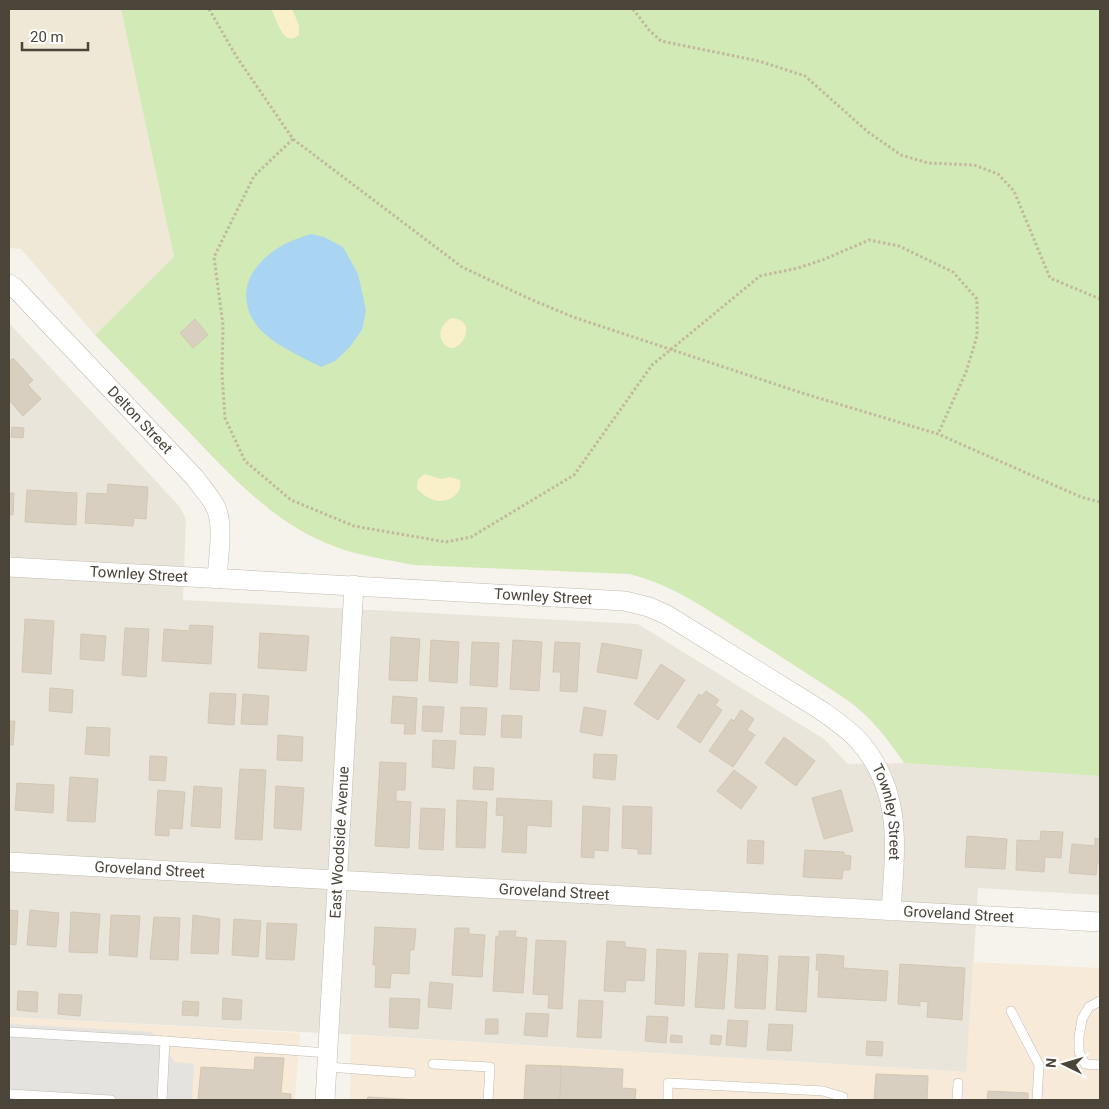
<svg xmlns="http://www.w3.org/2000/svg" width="1109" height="1109" font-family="Roboto,sans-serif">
	<rect width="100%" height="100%" fill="#f6f3ec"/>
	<path fill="#eae5da" d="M 9,323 L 180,507 L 186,519 L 183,600 L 638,624 L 824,739 L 848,764 L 904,763 L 1100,776 L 1100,895 L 978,888 L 967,1072 L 360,1035 L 9,1017 Z"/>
	<g fill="#f7ead8">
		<path d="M 973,962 L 1100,968 L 1100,1100 L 350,1100 L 351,1035 L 966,1072 Z"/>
		<path d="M 9,1017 L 300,1033 L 295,1100 L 9,1100 Z"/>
	</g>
	<path fill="#efe8d6" d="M 9,9 L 121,9 L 174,257 L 95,335 L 21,249 L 9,248 Z"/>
	<path fill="#d2eab5" d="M 121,9 L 1100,9 L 1100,776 L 904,763 C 887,738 871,717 847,700 C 813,677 778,655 744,633 C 706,609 674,585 629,574 L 414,565 C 388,560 361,556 336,547 C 275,525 231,476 188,431 C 157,399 126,367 95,335 L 174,257 Z"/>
	<g fill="#f9efc9">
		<path d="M 271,9 L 292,9 L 299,25 L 299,35 C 282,49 277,17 271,9 Z"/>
		<path d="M 451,318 C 482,319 458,361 444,344 C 436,334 442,324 451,318 Z"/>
		<path d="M 425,474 L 441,479 L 450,477 L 460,480 C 463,494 448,504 434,500 C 428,498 422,494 417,489 C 417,481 418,478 425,474 Z"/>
	</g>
	<path fill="#e5e3e0" d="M 9,1024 L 152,1032 L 175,1062 L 194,1064 L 192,1100 L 9,1100 Z"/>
	<path fill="#a9d4f2" d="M 311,234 L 324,237 L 343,247 L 358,274 L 366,310 L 362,330 L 349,348 L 335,361 L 321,367 C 304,358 279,347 265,334 C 242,314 239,283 262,261 C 275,247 294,239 311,234 Z"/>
	<g fill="#d8cfc1" stroke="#d3c7b4">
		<path d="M 195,319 L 208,335 L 193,348 L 180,333 Z"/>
		<path d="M 13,358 L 33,380 L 28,385 L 41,399 L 23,416 L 9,400 L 9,362 Z"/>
		<path d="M 12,427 L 24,428 L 23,438 L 11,437 Z"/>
		<path d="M 108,484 L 148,487 L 146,519 L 134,518 L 133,526 L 85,523 L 87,493 L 107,494 Z"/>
		<path d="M 27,490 L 77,493 L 76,525 L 25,522 Z"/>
		<path d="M 9,493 L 14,493 L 13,515 L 9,515 Z"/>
		<path d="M 25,619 L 54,621 L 51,674 L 22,672 Z"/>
		<path d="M 190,625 L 213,626 L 211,664 L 162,661 L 164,629 L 189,631 Z"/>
		<path d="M 125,628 L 149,629 L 146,677 L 122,675 Z"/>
		<path d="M 260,633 L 309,636 L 306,671 L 258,668 Z"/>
		<path d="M 81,634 L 106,636 L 104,661 L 80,659 Z"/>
		<path d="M 391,637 L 420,639 L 417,681 L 389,680 Z"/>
		<path d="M 431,640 L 459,642 L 457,683 L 429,681 Z"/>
		<path d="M 513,640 L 542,642 L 539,691 L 510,689 Z"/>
		<path d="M 472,642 L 499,643 L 497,687 L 470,685 Z"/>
		<path d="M 555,642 L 580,643 L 577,692 L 560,691 L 561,672 L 553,672 Z"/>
		<path d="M 602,643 L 642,650 L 637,679 L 597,672 Z"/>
		<path d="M 661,664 L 685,680 L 658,720 L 634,704 Z"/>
		<path d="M 50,688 L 73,690 L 72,713 L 49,711 Z"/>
		<path d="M 706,691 L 719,700 L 715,705 L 722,710 L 700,743 L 677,727 L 699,694 L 702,696 Z"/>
		<path d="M 210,693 L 236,694 L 234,725 L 208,723 Z"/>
		<path d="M 243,694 L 269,696 L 267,725 L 241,724 Z"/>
		<path d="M 393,696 L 417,698 L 415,734 L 404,734 L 405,724 L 391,723 Z"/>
		<path d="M 423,706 L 444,707 L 442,732 L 422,731 Z"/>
		<path d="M 461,707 L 487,708 L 485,735 L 460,734 Z"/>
		<path d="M 584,707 L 606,711 L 602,736 L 580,732 Z"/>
		<path d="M 741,710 L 754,719 L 747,730 L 755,735 L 733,767 L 709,751 L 731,719 L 734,721 Z"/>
		<path d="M 502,715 L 522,716 L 521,738 L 501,737 Z"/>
		<path d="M 9,721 L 15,721 L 13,745 L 9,745 Z"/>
		<path d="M 87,727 L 110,728 L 109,756 L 85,754 Z"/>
		<path d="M 278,735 L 303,737 L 302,761 L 277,760 Z"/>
		<path d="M 784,737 L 815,761 L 796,786 L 765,763 Z"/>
		<path d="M 433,740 L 456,741 L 454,769 L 432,767 Z"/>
		<path d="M 594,754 L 617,755 L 615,780 L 593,778 Z"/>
		<path d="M 150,756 L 167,757 L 165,781 L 149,780 Z"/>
		<path d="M 380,762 L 406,763 L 405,790 L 396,790 L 396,801 L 411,802 L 409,848 L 375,846 Z"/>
		<path d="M 474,767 L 494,768 L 493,790 L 473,789 Z"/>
		<path d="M 240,769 L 266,770 L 262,840 L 235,839 Z"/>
		<path d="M 734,770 L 757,787 L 741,809 L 717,791 Z"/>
		<path d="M 70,777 L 98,779 L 95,822 L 67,821 Z"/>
		<path d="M 17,783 L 54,785 L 53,813 L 15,810 Z"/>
		<path d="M 194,786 L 222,788 L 220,828 L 191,826 Z"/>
		<path d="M 276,786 L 304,788 L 301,830 L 274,828 Z"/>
		<path d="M 158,790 L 185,792 L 182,829 L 169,828 L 169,836 L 155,835 Z"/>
		<path d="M 841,790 L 853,831 L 824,839 L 812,798 Z"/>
		<path d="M 497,798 L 552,801 L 551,827 L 527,825 L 526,853 L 502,852 L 504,816 L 496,815 Z"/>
		<path d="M 457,800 L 487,802 L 485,848 L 456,847 Z"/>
		<path d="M 583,806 L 610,808 L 608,851 L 594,850 L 594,858 L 581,857 Z"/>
		<path d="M 623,806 L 652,807 L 651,854 L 638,854 L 638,849 L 622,848 Z"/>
		<path d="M 421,808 L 445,809 L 443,850 L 419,849 Z"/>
		<path d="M 1041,831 L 1063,832 L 1061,858 L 1045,857 L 1044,872 L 1016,870 L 1017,840 L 1040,841 Z"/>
		<path d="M 967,836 L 1007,839 L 1005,869 L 965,867 Z"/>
		<path d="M 1095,838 L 1100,839 L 1100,863 L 1097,863 L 1096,875 L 1069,873 L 1072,844 L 1095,846 Z"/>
		<path d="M 748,840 L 764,841 L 763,864 L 747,863 Z"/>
		<path d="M 805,850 L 844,852 L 844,855 L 851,856 L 850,870 L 843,870 L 842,879 L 803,877 Z"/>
		<path d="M 9,910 L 18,911 L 16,945 L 9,944 Z"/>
		<path d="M 30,910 L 59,913 L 56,947 L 27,945 Z"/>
		<path d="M 71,912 L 100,914 L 97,953 L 69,952 Z"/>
		<path d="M 111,915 L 140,916 L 137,957 L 109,955 Z"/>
		<path d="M 193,915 L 220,919 L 218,954 L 191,953 Z"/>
		<path d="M 154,917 L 180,918 L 178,960 L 150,959 Z"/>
		<path d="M 234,919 L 261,921 L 258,957 L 232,955 Z"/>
		<path d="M 267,923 L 297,924 L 294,960 L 266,959 Z"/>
		<path d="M 375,927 L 416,929 L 414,950 L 410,950 L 409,974 L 391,973 L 390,988 L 375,987 L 376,965 L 373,965 Z"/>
		<path d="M 455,928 L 469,928 L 469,934 L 485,935 L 482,977 L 452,975 Z"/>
		<path d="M 499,931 L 516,931 L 515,937 L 527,938 L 523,993 L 493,991 L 496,936 L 499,937 Z"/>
		<path d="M 536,940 L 566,941 L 562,1009 L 548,1008 L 549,995 L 533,994 Z"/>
		<path d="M 607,941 L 625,942 L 625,947 L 646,949 L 644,981 L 626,980 L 625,992 L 604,991 Z"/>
		<path d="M 657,949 L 686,951 L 684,1006 L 655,1004 Z"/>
		<path d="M 699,953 L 728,954 L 724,1009 L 695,1007 Z"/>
		<path d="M 738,954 L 768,956 L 765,1009 L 735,1008 Z"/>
		<path d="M 817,954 L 844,956 L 843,968 L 888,971 L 886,1001 L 818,997 L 819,970 L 816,970 Z"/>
		<path d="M 779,956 L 809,957 L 806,1012 L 776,1010 Z"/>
		<path d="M 900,964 L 965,968 L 962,1020 L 927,1017 L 928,1002 L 920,1001 L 920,1006 L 898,1004 Z"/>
		<path d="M 430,982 L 453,984 L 451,1009 L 428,1007 Z"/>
		<path d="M 18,991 L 38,992 L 37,1012 L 17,1010 Z"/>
		<path d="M 59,994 L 82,995 L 80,1016 L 58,1014 Z"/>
		<path d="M 223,998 L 242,1000 L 241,1020 L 222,1019 Z"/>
		<path d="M 390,998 L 420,999 L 418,1029 L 389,1027 Z"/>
		<path d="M 579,1000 L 603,1001 L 601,1038 L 577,1037 Z"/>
		<path d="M 183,1001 L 199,1002 L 198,1016 L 182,1015 Z"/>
		<path d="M 526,1013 L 549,1014 L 547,1037 L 524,1035 Z"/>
		<path d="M 647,1016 L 668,1017 L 666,1043 L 645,1041 Z"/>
		<path d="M 486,1019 L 498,1019 L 498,1034 L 485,1034 Z"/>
		<path d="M 728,1020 L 748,1021 L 746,1047 L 726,1045 Z"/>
		<path d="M 769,1024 L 793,1025 L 791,1051 L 767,1050 Z"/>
		<path d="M 671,1035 L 682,1036 L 682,1043 L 670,1042 Z"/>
		<path d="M 711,1035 L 722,1036 L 720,1045 L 710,1044 Z"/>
		<path d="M 867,1041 L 883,1042 L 882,1056 L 866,1055 Z"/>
		<path d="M 255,1057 L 284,1058 L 281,1093 L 291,1094 L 291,1100 L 198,1100 L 201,1067 L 254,1070 Z"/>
		<path d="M 526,1065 L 561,1066 L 560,1100 L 524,1100 Z"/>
		<path d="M 561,1066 L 623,1069 L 622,1088 L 636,1089 L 635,1100 L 560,1100 Z"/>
		<path d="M 876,1074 L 928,1076 L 927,1100 L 874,1100 Z"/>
		<path d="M 988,1091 L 1028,1093 L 1028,1100 L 987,1100 Z"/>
		<path d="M 368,1097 L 418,1100 L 367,1100 Z"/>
	</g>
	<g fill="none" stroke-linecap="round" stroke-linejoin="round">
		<defs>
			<g id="lane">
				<path d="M 1100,1001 L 1089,1007 L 1082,1019 L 1079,1037 L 1079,1052 L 1085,1064 L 1100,1065"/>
				<path d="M 1011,1011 L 1039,1065 L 1037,1100"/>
				<path d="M 9,1032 L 165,1041 L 162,1100"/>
				<path d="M 165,1041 L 328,1053"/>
				<path d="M 433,1064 L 490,1067 L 488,1100"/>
				<path d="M 328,1067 L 411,1073"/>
				<path d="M 9,1094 L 111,1100"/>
				<path d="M 668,1100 L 668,1083 L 823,1091 L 843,1097 L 843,1100"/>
				<path d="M 957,1100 L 958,1083"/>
			</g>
			<g id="street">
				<path id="s1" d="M 9,284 L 14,287 L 195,478 C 201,487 209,495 214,504 C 225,521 218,558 217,579"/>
				<path id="s2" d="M 9,567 L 625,601 L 649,607 L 667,615 L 819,709 C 833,719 847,728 858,740 C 904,791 895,849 891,911"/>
				<path id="s3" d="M 9,862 L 1100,922"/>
				<path id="s4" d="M 325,1100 L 354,585"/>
			</g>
		</defs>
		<use href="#lane" stroke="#c2bbae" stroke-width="10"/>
		<use href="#street" stroke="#c2bbae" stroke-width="20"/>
		<g stroke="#c4b79f" stroke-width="3" stroke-dasharray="2.5 2.5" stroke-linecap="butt">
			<path d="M 209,9 L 236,56 L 293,139 L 462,267 L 530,299 L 573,317 L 802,393 L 938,434 L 1081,497 L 1100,502"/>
			<path d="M 633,9 L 649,30 L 661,41 L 759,61 L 805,76 L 868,132 L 901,155 L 928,163 L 974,165 L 998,174 L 1014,191 L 1050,278 L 1100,299"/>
			<path d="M 293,139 L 254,176 L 214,257 L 223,325 L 222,373 L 225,418 L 245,461 L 291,500 L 354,526 L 446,542 L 471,537 L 574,475 L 652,365 L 760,276 L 798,268 L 825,259 L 869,240 L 899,246 L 953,272 L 977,299 L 977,336 L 966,372 L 938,434"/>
		</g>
		<use href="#lane" stroke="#fff" stroke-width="9"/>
		<use href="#street" stroke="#fff" stroke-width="19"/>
	</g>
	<g text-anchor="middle" stroke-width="4.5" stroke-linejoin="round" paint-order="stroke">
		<g font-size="15" fill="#4b4439" stroke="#fff">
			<text dy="5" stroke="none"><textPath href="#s1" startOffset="189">Delton Street</textPath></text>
			<text dy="5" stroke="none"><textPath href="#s2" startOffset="130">Townley Street</textPath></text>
			<text dy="5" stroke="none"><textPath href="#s2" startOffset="535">Townley Street</textPath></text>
			<text dy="5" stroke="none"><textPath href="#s2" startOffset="970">Townley Street</textPath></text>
			<text dy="5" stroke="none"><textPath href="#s4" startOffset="258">East Woodside Avenue</textPath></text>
			<text dy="5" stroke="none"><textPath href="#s3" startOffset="141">Groveland Street</textPath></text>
			<text dy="5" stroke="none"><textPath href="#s3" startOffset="546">Groveland Street</textPath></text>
			<text dy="5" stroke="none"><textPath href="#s3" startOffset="951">Groveland Street</textPath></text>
		</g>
	</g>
	<rect width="1109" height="1109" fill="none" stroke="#4b4439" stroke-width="20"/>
	<g transform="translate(1064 1064) rotate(275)" stroke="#ffffff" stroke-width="4" paint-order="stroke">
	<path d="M0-4L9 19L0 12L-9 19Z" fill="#4b4439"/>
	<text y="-8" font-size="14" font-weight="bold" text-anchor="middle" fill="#4b4439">N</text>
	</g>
	<path d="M22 42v8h66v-8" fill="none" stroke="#4b4439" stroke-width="2.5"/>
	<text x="30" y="42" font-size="15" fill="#4b4439" stroke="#ffffff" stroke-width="4" paint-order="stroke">20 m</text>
</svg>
